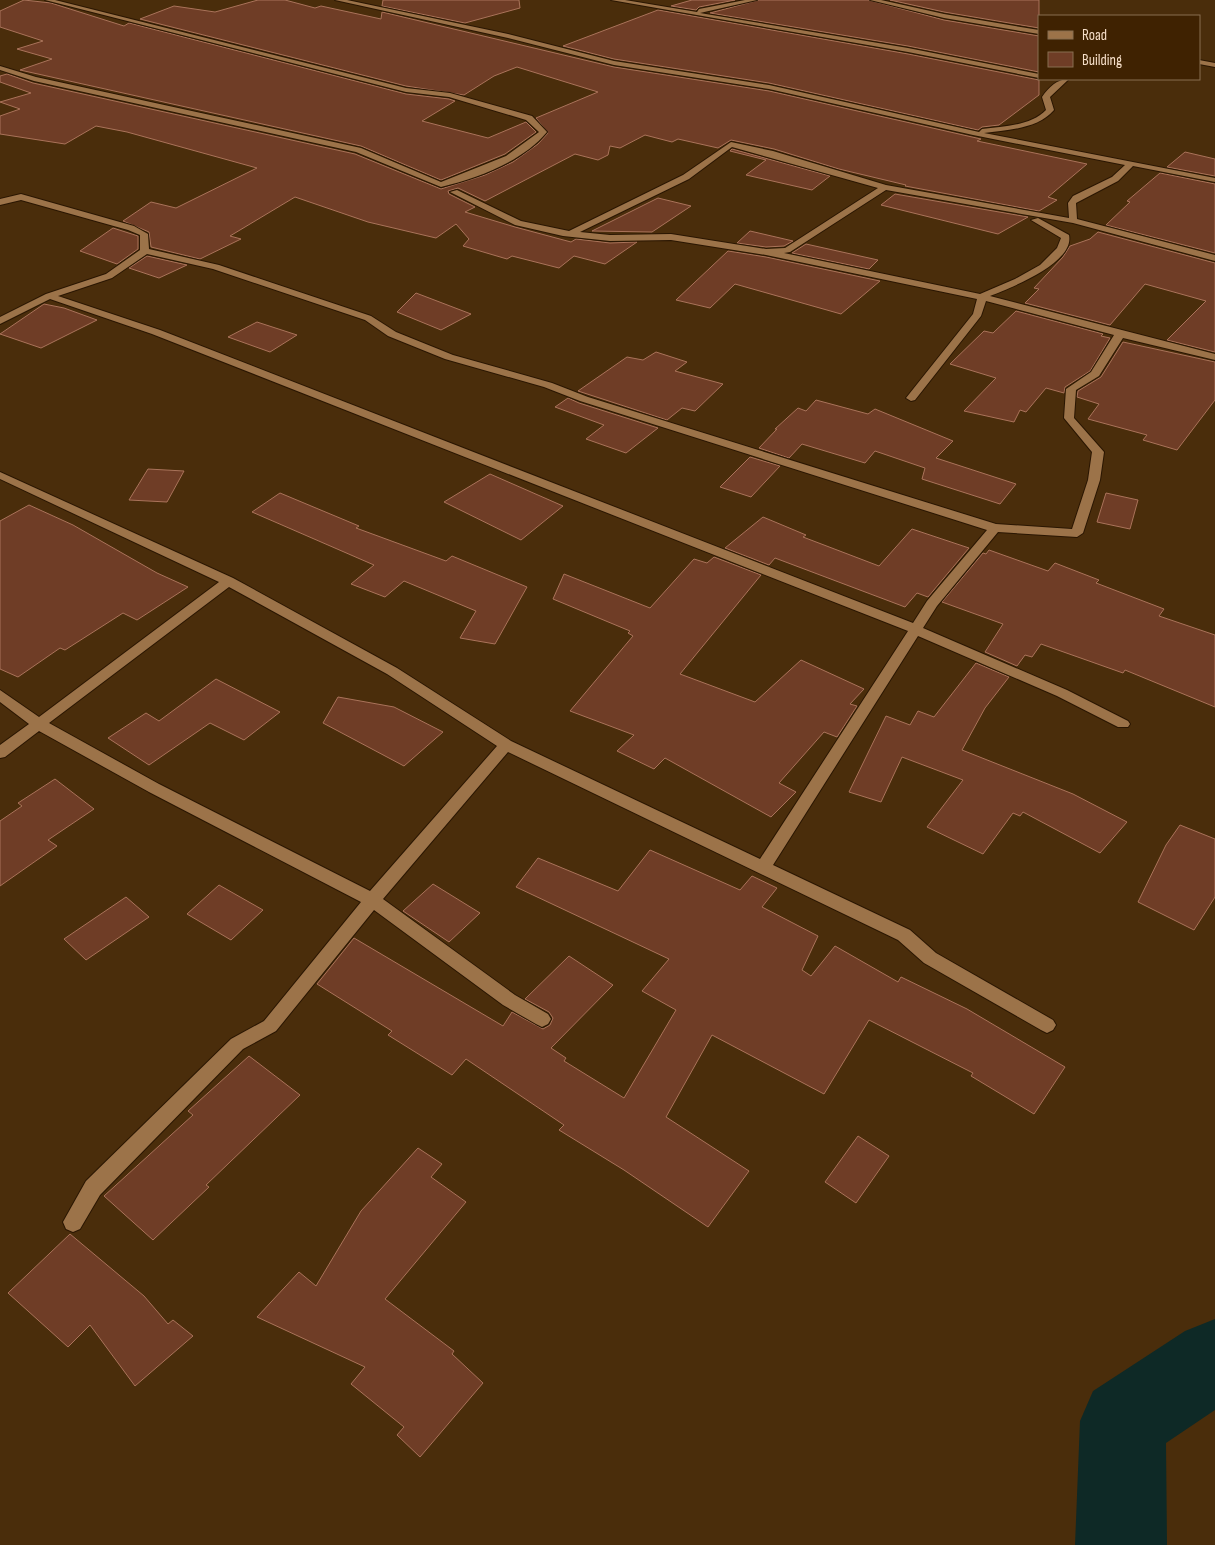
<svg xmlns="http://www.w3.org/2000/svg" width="1215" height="1545" font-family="'Sofia Sans Condensed',sans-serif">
	<rect width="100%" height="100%" fill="#4a2d0b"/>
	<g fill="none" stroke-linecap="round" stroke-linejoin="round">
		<path fill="#0e2926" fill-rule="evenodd" d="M 1215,1319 L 1215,1410 L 1166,1443 L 1167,1545 L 1075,1545 L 1080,1421 L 1093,1391 L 1185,1331 Z"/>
	</g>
	<g fill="#6f3d26" stroke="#aa735a">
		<path d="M 24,0 L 51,3 L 124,26 L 129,23 L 406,94 L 449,99 L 455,101 L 422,121 L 488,138 L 526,122 L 536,132 L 505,154 L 441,180 L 361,146 L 20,70 L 52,59 L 17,49 L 43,41 L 0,27 L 0,11 Z"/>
		<path d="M 258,0 L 285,0 L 315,8 L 321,6 L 381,19 L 382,12 L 614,67 L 769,91 L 981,139 L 977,141 L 1087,164 L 1048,197 L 1057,200 L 1039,211 L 905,186 L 906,185 L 839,169 L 774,149 L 731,140 L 718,148 L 678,139 L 672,142 L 645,135 L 620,148 L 610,146 L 608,155 L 598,160 L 575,154 L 485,201 L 458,188 L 448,191 L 449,194 L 475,207 L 465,212 L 515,227 L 571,242 L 576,239 L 610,243 L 637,242 L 605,264 L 574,256 L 559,268 L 512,256 L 507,259 L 463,246 L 469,239 L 456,224 L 436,238 L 368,222 L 295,197 L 230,236 L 241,239 L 200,259 L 151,247 L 149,232 L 123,221 L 151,202 L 176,208 L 257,168 L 127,132 L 96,126 L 65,144 L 0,134 L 0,116 L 20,109 L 0,102 L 31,93 L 0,82 L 0,76 L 7,74 L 33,83 L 355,154 L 441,189 L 485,175 L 513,162 L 538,144 L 548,133 L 536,118 L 598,92 L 517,67 L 494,76 L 464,95 L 406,86 L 140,19 L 174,6 L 215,12 Z"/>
		<path d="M 383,0 L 519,0 L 520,8 L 465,23 L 382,6 Z"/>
		<path d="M 692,0 L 735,0 L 699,7 L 696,10 L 671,6 Z"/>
		<path d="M 759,0 L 868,0 L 944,20 L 1039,36 L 1039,72 L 908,46 L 710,13 Z"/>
		<path d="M 890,0 L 1039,0 L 1039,28 L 944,12 Z"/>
		<path d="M 658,10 L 908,54 L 1039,80 L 1039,95 L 999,125 L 982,127 L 978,130 L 769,83 L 614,59 L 563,46 Z"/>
		<path d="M 732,149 L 830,176 L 812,190 L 746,175 L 766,160 L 730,151 Z"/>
		<path d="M 1185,152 L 1215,159 L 1215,176 L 1167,167 Z"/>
		<path d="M 1160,173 L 1215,184 L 1215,253 L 1106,225 L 1130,202 L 1127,201 Z"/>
		<path d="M 895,194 L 1028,217 L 998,234 L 881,205 Z"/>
		<path d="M 658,198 L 691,206 L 652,232 L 592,231 Z"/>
		<path d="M 113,228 L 138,236 L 138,249 L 117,264 L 80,251 Z"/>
		<path d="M 750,231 L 793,241 L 784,246 L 766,247 L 737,243 Z"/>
		<path d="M 1098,232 L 1215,263 L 1215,352 L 1167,340 L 1206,301 L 1145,284 L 1110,325 L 1025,303 L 1039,289 L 1034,288 L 1063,257 L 1070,246 L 1090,239 Z"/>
		<path d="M 806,244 L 878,260 L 869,269 L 792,253 Z"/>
		<path d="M 728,251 L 766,257 L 880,281 L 841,314 L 735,284 L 710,308 L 676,300 Z"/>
		<path d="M 147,256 L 187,265 L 159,278 L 129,268 Z"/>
		<path d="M 416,293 L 471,314 L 441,330 L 397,312 Z"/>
		<path d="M 44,304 L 64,308 L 97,320 L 41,348 L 0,334 Z"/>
		<path d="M 1016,311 L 1103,334 L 1101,336 L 1110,338 L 1090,371 L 1065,387 L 1064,393 L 1046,388 L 1026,412 L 1020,410 L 1014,422 L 964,411 L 996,378 L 950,364 L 984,331 L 993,333 Z"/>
		<path d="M 257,322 L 297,335 L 270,352 L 228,337 Z"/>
		<path d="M 1123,342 L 1215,362 L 1215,400 L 1177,450 L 1143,440 L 1147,435 L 1088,419 L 1099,404 L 1077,397 L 1078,391 L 1101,377 Z"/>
		<path d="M 656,352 L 687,362 L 675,371 L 723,384 L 695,411 L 682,408 L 667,420 L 578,391 L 627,357 L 643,360 Z"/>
		<path d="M 568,398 L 579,403 L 658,428 L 626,453 L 586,439 L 604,425 L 555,407 Z"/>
		<path d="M 816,400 L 868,414 L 875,409 L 953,441 L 936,458 L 1016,484 L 1000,504 L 922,479 L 925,468 L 875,451 L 865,463 L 802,444 L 789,458 L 759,448 L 777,429 L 775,429 L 798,408 L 806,411 Z"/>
		<path d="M 750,457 L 780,466 L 751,497 L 720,487 Z"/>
		<path d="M 148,469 L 184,471 L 167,502 L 129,500 Z"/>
		<path d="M 490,474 L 563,506 L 521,540 L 444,502 Z"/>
		<path d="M 280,493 L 359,526 L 356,528 L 446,561 L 452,556 L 527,587 L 495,644 L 460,638 L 476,611 L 404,581 L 385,597 L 351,584 L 374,565 L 252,512 Z"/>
		<path d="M 1106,493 L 1138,500 L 1130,529 L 1097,522 Z"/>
		<path d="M 29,505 L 73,525 L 157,573 L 188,587 L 137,620 L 123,613 L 65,650 L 60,648 L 18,677 L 0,669 L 0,521 Z"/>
		<path d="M 763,517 L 806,535 L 803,537 L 879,566 L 912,529 L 969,548 L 928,597 L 917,593 L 905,607 L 775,558 L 769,565 L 725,548 Z"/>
		<path d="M 989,550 L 1048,571 L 1055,563 L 1099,580 L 1096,583 L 1164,609 L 1159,616 L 1215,635 L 1215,707 L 1125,670 L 1123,673 L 1041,644 L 1032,657 L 1025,655 L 1017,666 L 985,652 L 1003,624 L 942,602 L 983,553 L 986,554 Z"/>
		<path d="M 714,557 L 761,575 L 680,674 L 755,702 L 801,660 L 864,689 L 850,704 L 857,706 L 837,737 L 824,732 L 779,783 L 796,792 L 771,817 L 665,758 L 654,769 L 617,751 L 634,735 L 570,711 L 633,636 L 628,633 L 630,631 L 553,599 L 564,574 L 650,608 L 694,559 L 707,563 Z"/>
		<path d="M 976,663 L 1009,677 L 985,708 L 962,750 L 1073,794 L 1127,822 L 1100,853 L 1023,812 L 1020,816 L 1013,813 L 983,854 L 927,827 L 963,780 L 902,757 L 881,802 L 849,792 L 886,716 L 910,725 L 918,711 L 934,717 Z"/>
		<path d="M 216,679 L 280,712 L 244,740 L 210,723 L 149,765 L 108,738 L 146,713 L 159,721 Z"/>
		<path d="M 338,697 L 394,707 L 443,732 L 404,766 L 323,723 Z"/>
		<path d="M 55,779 L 94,809 L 48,840 L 57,846 L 0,886 L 0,821 L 22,806 L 18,803 Z"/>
		<path d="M 1180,825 L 1215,839 L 1215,897 L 1194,930 L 1138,902 L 1166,845 Z"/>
		<path d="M 650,850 L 740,890 L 752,876 L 777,888 L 762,907 L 818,936 L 802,970 L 811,976 L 835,946 L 898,982 L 901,977 L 967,1009 L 1065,1067 L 1034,1114 L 971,1076 L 973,1073 L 869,1020 L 824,1094 L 712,1035 L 666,1117 L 749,1171 L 708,1227 L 624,1170 L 559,1130 L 564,1125 L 466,1059 L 452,1075 L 388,1035 L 392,1031 L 317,984 L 354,938 L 503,1026 L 512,1012 L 543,1029 L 550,1025 L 553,1018 L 549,1012 L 525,999 L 569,956 L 613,985 L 551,1048 L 566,1058 L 564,1061 L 624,1098 L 676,1010 L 642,991 L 669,959 L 516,887 L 538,858 L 618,891 Z"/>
		<path d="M 433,884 L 480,913 L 449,942 L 403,911 Z"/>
		<path d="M 219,885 L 263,910 L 231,940 L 187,914 Z"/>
		<path d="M 126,897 L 149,917 L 86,960 L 64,939 Z"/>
		<path d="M 249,1056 L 300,1095 L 206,1185 L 209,1187 L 153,1240 L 104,1196 L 193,1115 L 188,1111 Z"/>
		<path d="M 858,1136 L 889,1156 L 856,1203 L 825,1182 Z"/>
		<path d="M 418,1148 L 442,1164 L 431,1177 L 466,1202 L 385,1299 L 454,1351 L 452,1354 L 483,1383 L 420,1457 L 397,1435 L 404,1427 L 351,1384 L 365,1367 L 257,1317 L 299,1272 L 316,1286 L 361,1211 Z"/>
		<path d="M 70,1234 L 144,1296 L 168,1324 L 173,1320 L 193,1336 L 135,1386 L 90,1325 L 68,1347 L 8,1293 Z"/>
	</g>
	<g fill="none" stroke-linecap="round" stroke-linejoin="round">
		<defs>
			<g id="street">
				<path d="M 45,0 L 55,0 L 406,88 L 450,93 L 532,116 L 547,132 C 522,162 478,178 441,187 L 356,152 L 34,81 L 0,70 L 0,66 L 36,77 L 361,148 L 441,182 L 506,156 L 539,132 L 526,120 L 449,97 L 406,92 Z"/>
				<path d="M 335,0 L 347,0 L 508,34 L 614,61 L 769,85 L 979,132 L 982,129 C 1003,126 1031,126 1046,110 L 1042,97 C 1049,87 1057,79 1069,79 L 1050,97 L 1054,110 C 1038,129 1007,130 984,133 L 1215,178 L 1215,182 L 1133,166 L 1118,181 L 1076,203 L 1077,219 L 1215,255 L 1215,261 L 1073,223 L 886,190 L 790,252 L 784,253 L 980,294 L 1015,279 L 1040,265 L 1057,248 L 1061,238 L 1031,220 L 1038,218 L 1069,235 C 1075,263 1010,288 990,296 L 1215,354 L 1215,360 L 1123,338 L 1099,376 L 1076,390 L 1074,418 L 1104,452 L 1100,480 L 1083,533 L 1077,537 L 998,532 L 937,606 L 923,628 L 1067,690 L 1128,721 L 1130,724 L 1128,727 L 1118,727 L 1057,696 L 918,636 L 773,865 L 910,930 L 936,953 L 1053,1020 L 1056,1025 L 1053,1030 L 1047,1033 L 1041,1030 L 924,963 L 898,940 L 508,752 L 383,899 L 515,995 L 548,1014 L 551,1019 L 548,1024 L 542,1027 L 536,1024 L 503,1005 L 374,910 L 276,1031 L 243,1049 L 100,1195 L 80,1229 L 73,1232 L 66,1229 L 63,1222 L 86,1181 L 231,1039 L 264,1021 L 361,902 L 149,792 L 39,731 L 5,757 L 0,758 L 0,745 L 29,724 L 0,702 L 0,690 L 39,717 L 219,582 L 0,479 L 0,472 L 233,578 L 397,668 L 511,741 L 760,859 L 908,631 L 152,334 L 50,299 L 0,324 L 0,317 L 46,294 L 106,274 L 140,250 L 140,235 L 128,230 L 21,200 L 0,205 L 0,199 L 21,194 L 134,226 L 148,234 L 149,249 L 219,265 L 371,316 L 396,332 L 453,355 L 552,383 L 588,397 L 996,524 L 1072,529 L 1088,480 L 1092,452 L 1064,418 L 1066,389 L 1091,372 L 1114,335 L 986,301 L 981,316 L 915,400 L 911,401 L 906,398 L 973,314 L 977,299 L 766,255 L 671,240 L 610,241 L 563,236 L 515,225 L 450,192 L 457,190 L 521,221 L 569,231 L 683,175 L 731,142 L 773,151 L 886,185 L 1069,218 L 1068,203 L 1073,196 L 1112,177 L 1125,165 L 973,135 L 769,89 L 614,65 L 508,38 ZM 732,147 L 878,188 L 785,248 L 766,249 L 671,234 L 610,235 L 580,232 L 689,179 ZM 147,254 L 213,269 L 365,320 L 388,336 L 445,359 L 544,387 L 580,401 L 987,530 L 927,601 L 913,623 L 160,330 L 58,296 L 112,278 ZM 229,587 L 387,674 L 497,746 L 370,891 L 159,784 L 49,723 Z"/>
				<path d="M 611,0 L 625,0 L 697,12 L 699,9 L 745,0 L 757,0 L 700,13 L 908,48 L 1039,74 L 1039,78 L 908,52 Z"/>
				<path d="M 870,0 L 881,0 L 944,14 L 1039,30 L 1039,34 L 944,18 Z"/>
				<path d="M 1199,60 L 1215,63 L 1215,67 L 1199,64 Z"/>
			</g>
		</defs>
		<use href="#street" stroke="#2a1602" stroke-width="2"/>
		<use href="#street" fill="#9c7349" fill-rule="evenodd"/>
	</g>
	<rect x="1038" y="15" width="162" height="65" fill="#3f2201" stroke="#886e51"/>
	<rect x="1048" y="31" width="25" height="8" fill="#9c7349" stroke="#886e51"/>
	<text x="1082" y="40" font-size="15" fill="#f6dfc9">Road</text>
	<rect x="1048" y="52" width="25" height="15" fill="#6f3d26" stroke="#886e51"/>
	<text x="1082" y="65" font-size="15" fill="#f6dfc9">Building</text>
</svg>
